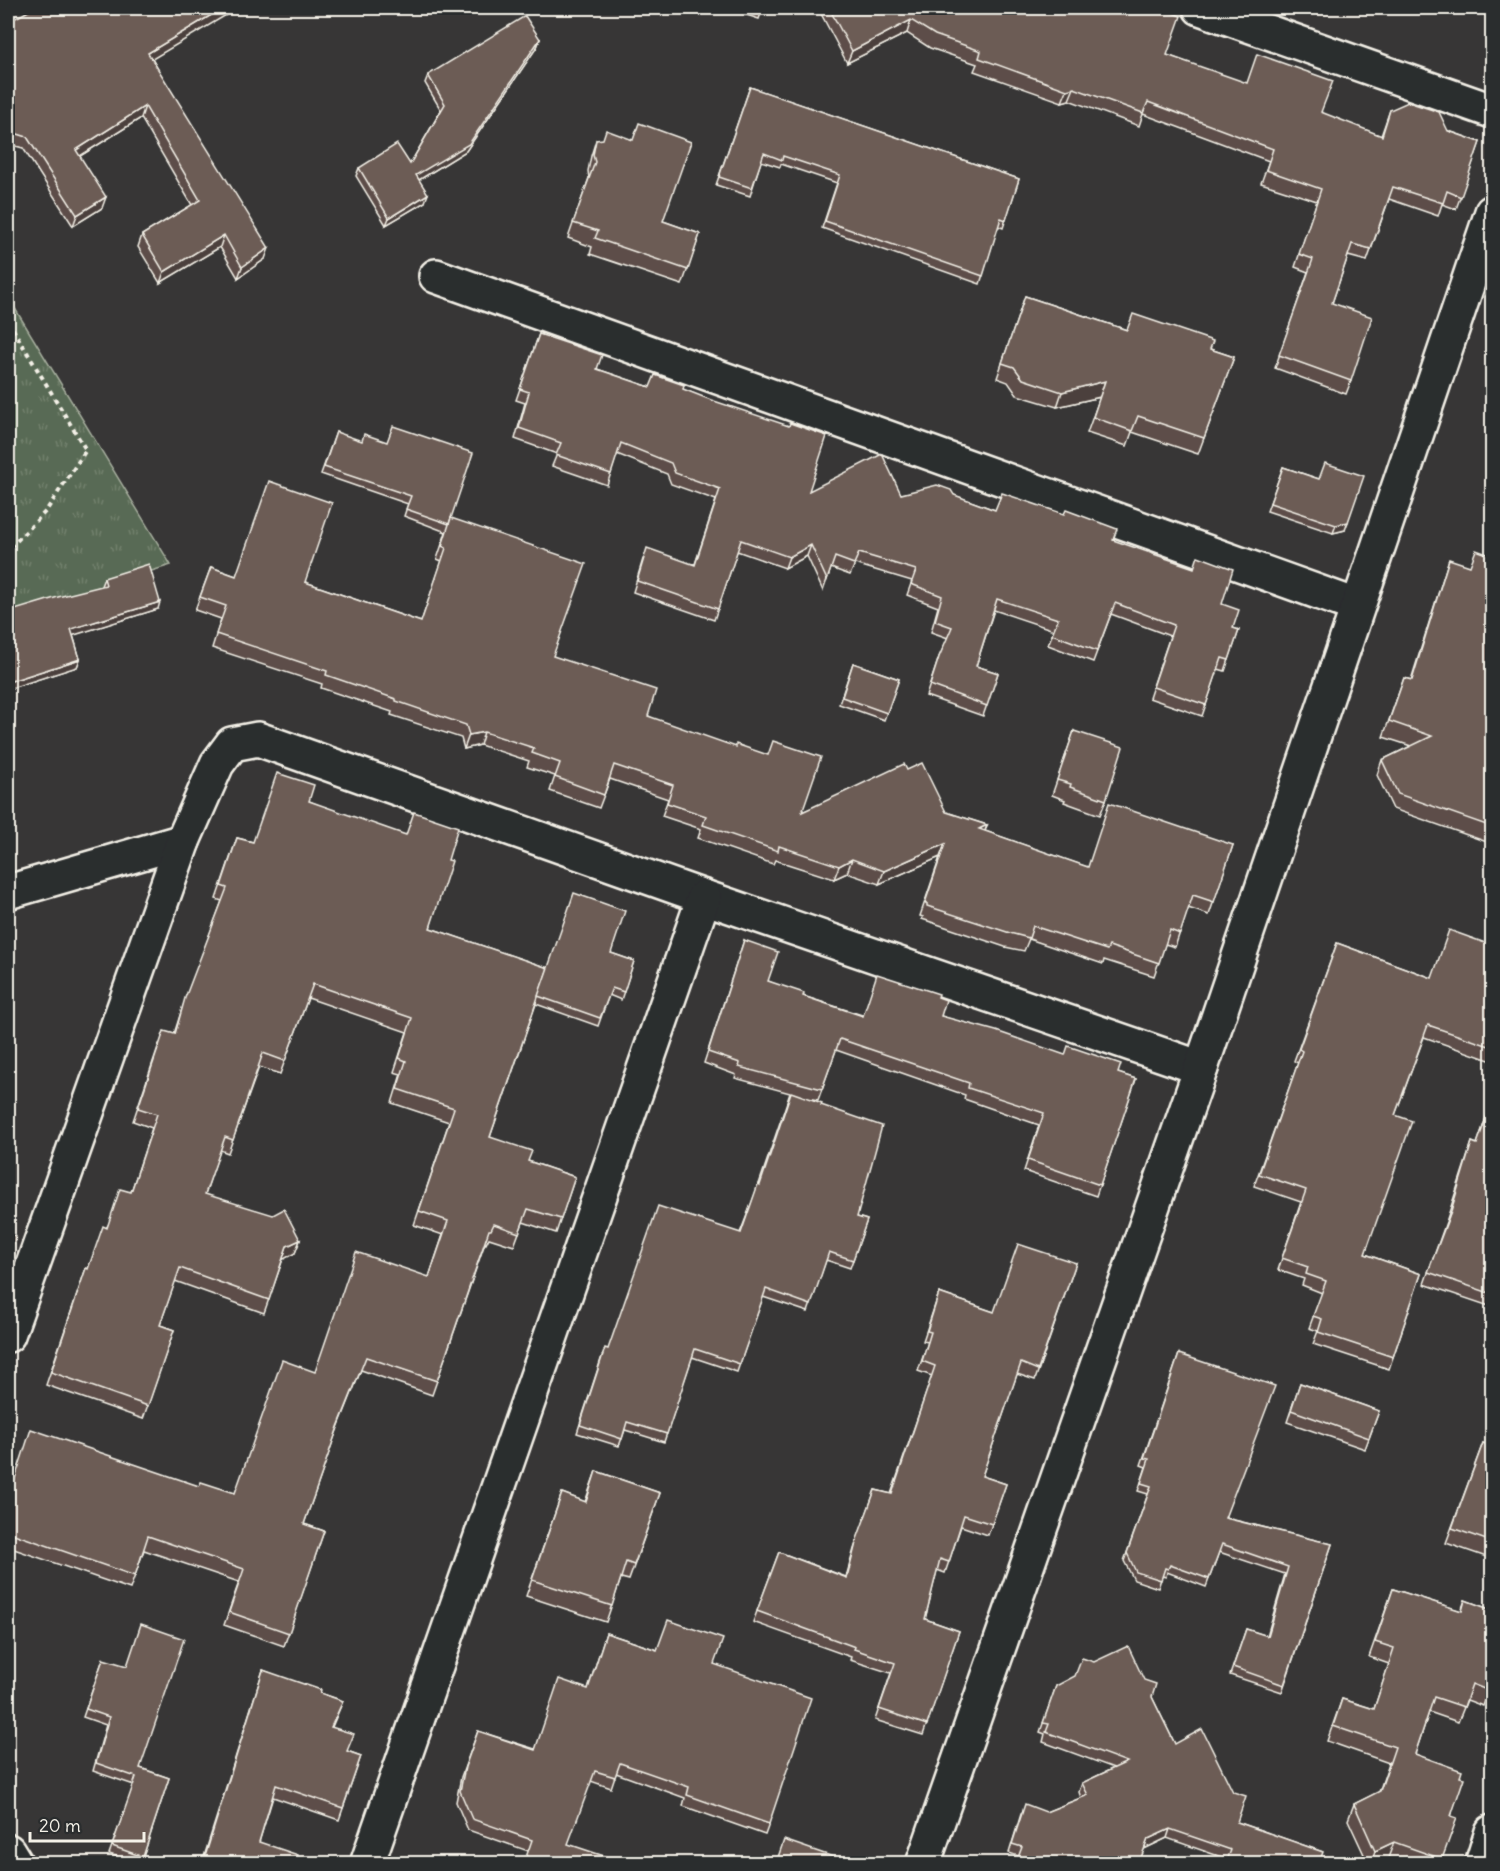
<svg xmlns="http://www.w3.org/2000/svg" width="1500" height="1871" font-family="Delius,sans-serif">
	<defs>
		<pattern id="park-tufts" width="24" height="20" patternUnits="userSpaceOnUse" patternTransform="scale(1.5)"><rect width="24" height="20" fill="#596a54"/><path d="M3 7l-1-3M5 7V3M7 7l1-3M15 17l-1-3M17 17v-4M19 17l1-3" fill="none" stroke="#71806d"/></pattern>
	</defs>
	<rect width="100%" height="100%" fill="#373636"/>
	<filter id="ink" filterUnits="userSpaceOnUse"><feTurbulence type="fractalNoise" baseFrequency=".0167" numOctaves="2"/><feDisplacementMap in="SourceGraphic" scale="12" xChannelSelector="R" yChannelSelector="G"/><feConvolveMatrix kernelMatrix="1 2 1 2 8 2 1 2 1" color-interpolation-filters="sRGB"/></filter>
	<g filter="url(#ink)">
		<path fill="url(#park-tufts)" stroke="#a6ae9e" stroke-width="1.5" d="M 8,297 L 171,565 L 8,615 Z"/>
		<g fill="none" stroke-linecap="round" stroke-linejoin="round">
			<defs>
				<g id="minor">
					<path d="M 1200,8 L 1492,111"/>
					<path d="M 436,276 L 1357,606"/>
					<path d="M 8,892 L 183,841"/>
					<path d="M 8,1335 L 183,841 L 217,764 L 232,744 L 258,739 L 704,897 L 1201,1068"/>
					<path d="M 8,1851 L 16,1864"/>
					<path d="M 367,1864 L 704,897"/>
					<path d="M 923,1864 L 1201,1068 L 1492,212"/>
					<path d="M 1482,1864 L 1492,1832"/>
				</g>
			</defs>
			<use href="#minor" stroke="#f4f1e8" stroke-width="38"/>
			<path stroke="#f4f1e8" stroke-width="4" stroke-dasharray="4.5 4.5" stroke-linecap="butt" d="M 8,321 L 86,450 L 46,511 L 8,550"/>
			<use href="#minor" stroke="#2a2d2e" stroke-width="33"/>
		</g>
		<g fill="#5d4e49" stroke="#f4f1e8" stroke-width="1.5">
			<path d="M 725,8 L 763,8 L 759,19 Z"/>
			<path d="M 818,8 L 1159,8 L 1167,55 L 1381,136 L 1390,110 L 1480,142 L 1456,209 L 1442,204 L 1438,216 L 1389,199 L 1367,261 L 1348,256 L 1332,303 L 1351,381 L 1346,394 L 1275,368 L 1308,272 L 1295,267 L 1317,201 L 1261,183 L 1269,161 L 1143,114 L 1139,126 L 1069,100 L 1062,102 L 974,71 L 977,64 L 930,48 L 907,33 L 847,63 Z"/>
			<path d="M 8,22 L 152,59 L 265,259 L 238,278 L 220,247 L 160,283 L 138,247 L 142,235 L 192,205 L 141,118 L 80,156 L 102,208 L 73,226 L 23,148 L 8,144 Z"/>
			<path d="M 540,39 L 537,47 L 466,151 L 419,180 L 425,202 L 386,225 L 356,176 L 359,168 L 410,164 L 441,110 L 425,83 L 428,75 Z"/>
			<path d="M 750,87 L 1019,179 L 1003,228 L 998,226 L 980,284 L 822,228 L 837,183 L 781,164 L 780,167 L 761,161 L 750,196 L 716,185 Z"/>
			<path d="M 596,140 L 663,221 L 700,234 L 682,285 L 590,254 L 592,247 L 568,238 L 589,178 L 588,171 L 591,156 Z"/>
			<path d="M 1025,296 L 1127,330 L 1210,349 L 1234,357 L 1198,454 L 1132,432 L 1127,446 L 1087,433 L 1100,397 L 1057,407 L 1017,395 L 1008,382 L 997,378 Z"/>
			<path d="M 539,334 L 597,369 L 650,387 L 683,389 L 809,491 L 901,494 L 954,495 L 995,510 L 1113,540 L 1222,604 L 1233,628 L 1239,630 L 1225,671 L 1218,669 L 1202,716 L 1149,698 L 1170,636 L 1111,614 L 1093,662 L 1048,645 L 1054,630 L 994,610 L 976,666 L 998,673 L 983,716 L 926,696 L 939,657 L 948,638 L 931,632 L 938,607 L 907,595 L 912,581 L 855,564 L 850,575 L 831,568 L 823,591 L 807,556 L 785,568 L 737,551 L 714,620 L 633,592 L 643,559 L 695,564 L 716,500 L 671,484 L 667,474 L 617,454 L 607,485 L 552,466 L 557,454 L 515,439 L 525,403 L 516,400 Z"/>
			<path d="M 336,432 L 449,524 L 553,656 L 802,812 L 907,770 L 946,812 L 987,825 L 985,831 L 1087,867 L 1233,845 L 1209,915 L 1188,908 L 1175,947 L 1165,944 L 1154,976 L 1104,960 L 1103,964 L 1029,939 L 1024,951 L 1005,947 L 922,919 L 923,917 L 920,916 L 940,857 L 879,884 L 847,873 L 834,879 L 775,860 L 773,864 L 698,838 L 701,829 L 662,816 L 668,799 L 610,779 L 599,808 L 550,791 L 555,776 L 527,767 L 529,761 L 480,745 L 464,749 L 461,738 L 391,715 L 392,712 L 321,688 L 322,684 L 212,648 L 221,619 L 195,610 L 211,567 L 236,576 L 305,582 L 421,622 L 442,561 L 437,559 L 446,532 L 404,516 L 408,504 L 321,474 Z"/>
			<path d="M 1283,467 L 1319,479 L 1345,530 L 1333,533 L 1267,511 Z"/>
			<path d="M 1449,559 L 1492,827 L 1487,842 L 1393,809 L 1377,775 L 1382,760 L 1411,746 L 1383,737 L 1404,678 L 1411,680 Z"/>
			<path d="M 104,578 L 158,609 L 73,635 L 80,659 L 77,667 L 8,689 L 101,586 Z"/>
			<path d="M 853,663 L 899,679 L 884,720 L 839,704 Z"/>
			<path d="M 1074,731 L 1106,800 L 1100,815 L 1064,802 L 1065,800 L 1052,795 Z"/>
			<path d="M 309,801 L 448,860 L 430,928 L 548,968 L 611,953 L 634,961 L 621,1000 L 609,995 L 598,1026 L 536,1004 L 490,1137 L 528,1161 L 575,1177 L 556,1233 L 523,1222 L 514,1246 L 489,1238 L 486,1244 L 485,1243 L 432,1395 L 361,1370 L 334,1438 L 304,1524 L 324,1531 L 284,1646 L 224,1625 L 239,1582 L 144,1550 L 130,1589 L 8,1547 L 8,1499 L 199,1486 L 235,1493 L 315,1372 L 429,1277 L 443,1235 L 414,1225 L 449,1122 L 392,1103 L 401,1074 L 394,1072 L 407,1032 L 308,998 L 280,1074 L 259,1067 L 228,1153 L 220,1150 L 205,1194 L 300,1240 L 295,1253 L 283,1259 L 264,1313 L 175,1281 L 160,1325 L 174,1330 L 143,1419 L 46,1385 L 86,1268 L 88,1269 L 106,1228 L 131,1192 L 152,1128 L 133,1121 L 159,1044 L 174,1034 L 181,1012 L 222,901 L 216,899 L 237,838 L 253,842 Z"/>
			<path d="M 1492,931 L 1492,1061 L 1424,1037 L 1395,1115 L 1365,1254 L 1421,1274 L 1389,1369 L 1313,1344 L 1318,1331 L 1309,1328 L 1322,1293 L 1302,1285 L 1304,1279 L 1278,1270 L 1301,1202 L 1254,1186 L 1298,1063 L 1294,1061 L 1337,943 L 1432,978 L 1488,944 Z"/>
			<path d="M 744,940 L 768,981 L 803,996 L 862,1015 L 938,997 L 941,1016 L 1136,1079 L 1096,1196 L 1024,1171 L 1039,1125 L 964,1099 L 965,1095 L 836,1050 L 818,1100 L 807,1098 L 821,1105 L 857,1217 L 867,1220 L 850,1268 L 826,1260 L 808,1312 L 763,1297 L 737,1372 L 692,1357 L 664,1442 L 625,1430 L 619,1446 L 577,1433 L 602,1356 L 608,1349 L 740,1233 L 759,1184 L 790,1093 L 735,1078 L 736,1075 L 704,1063 Z"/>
			<path d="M 1492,1101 L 1492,1307 L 1424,1284 L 1446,1222 L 1472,1142 L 1477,1144 Z"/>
			<path d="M 1076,1263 L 1035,1380 L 1017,1374 L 982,1476 L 1006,1484 L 988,1535 L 961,1526 L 945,1573 L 937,1570 L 925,1619 L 959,1631 L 923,1735 L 875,1720 L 891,1673 L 850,1660 L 851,1657 L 753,1622 L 779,1552 L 846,1577 L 854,1549 L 875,1490 L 891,1494 L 932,1376 L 918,1371 L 928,1342 L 923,1341 L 939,1293 L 994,1312 Z"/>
			<path d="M 1179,1354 L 1226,1518 L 1332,1544 L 1282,1692 L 1230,1675 L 1246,1629 L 1267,1636 L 1285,1574 L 1219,1552 L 1206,1587 L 1167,1572 L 1166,1577 L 1162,1576 L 1158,1588 L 1134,1580 L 1124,1561 L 1148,1494 L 1138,1491 L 1146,1467 L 1141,1465 Z"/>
			<path d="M 1300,1383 L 1379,1411 L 1365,1449 L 1287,1422 Z"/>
			<path d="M 1483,1443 L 1492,1446 L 1492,1559 L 1446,1543 Z"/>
			<path d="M 596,1471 L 660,1493 L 629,1580 L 621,1578 L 606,1622 L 526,1596 L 562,1493 L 585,1502 Z"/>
			<path d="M 1393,1589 L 1461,1611 L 1465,1600 L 1492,1610 L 1492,1682 L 1491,1682 L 1489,1691 L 1483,1706 L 1467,1700 L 1458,1722 L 1429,1712 L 1415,1754 L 1460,1777 L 1441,1863 L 1405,1863 L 1388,1858 L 1376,1863 L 1368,1863 L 1348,1820 L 1354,1804 L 1379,1792 L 1389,1763 L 1327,1741 L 1342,1699 L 1374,1709 L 1389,1664 L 1369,1657 Z"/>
			<path d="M 606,1633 L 657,1650 L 714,1664 L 769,1824 L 765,1835 L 683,1806 L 685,1798 L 616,1773 L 611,1788 L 591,1781 L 528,1851 L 468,1830 L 456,1802 L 461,1777 L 478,1731 L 535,1749 L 588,1689 Z"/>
			<path d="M 103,1659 L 140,1768 L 169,1778 L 141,1863 L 138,1863 L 109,1854 L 134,1785 L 93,1771 L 106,1725 L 83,1717 Z"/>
			<path d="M 263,1670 L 320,1693 L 343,1701 L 332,1727 L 347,1751 L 361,1756 L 339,1820 L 273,1797 L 259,1842 L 296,1863 L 202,1863 Z"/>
			<path d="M 1056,1686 L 1152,1697 L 1175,1744 L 1237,1822 L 1323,1852 L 1227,1859 L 1167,1838 L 1144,1849 L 1139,1863 L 1016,1863 L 1018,1856 L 1009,1853 L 1021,1814 L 1046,1812 L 1081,1798 L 1079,1792 L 1082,1783 L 1114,1768 L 1043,1742 L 1045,1734 L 1040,1732 Z"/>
		</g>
		<g fill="#4c403c" stroke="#f4f1e8" stroke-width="1.5">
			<path d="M 223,8 L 238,8 L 144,64 L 148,53 Z"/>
			<path d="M 911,20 L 907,33 L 847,63 L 852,51 Z"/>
			<path d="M 540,39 L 537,47 L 466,151 L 414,183 L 416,175 Z"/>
			<path d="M 1074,88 L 1069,100 L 1062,102 L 1067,90 Z"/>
			<path d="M 145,106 L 141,118 L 72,161 L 76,150 Z"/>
			<path d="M 428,194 L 425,202 L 386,225 L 389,218 Z"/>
			<path d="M 106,197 L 102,208 L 73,226 L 77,215 Z"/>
			<path d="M 224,235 L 220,247 L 160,283 L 164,272 Z"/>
			<path d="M 269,248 L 265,259 L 238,278 L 242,267 Z"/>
			<path d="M 1105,381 L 1100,397 L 1057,407 L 1062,392 Z"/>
			<path d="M 1348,522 L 1345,530 L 1333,533 L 1336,525 Z"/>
			<path d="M 811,545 L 807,556 L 785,568 L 789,557 Z"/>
			<path d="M 160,602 L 158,609 L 68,637 L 71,629 Z"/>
			<path d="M 80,659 L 77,667 L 8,689 L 8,682 Z"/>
			<path d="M 484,732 L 480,745 L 464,749 L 469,735 Z"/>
			<path d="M 13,822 L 10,830 L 8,831 L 8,824 Z"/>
			<path d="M 987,825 L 982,839 L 979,829 Z"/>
			<path d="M 945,844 L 940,857 L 879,884 L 884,871 Z"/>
			<path d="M 852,859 L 847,873 L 834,879 L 839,866 Z"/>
			<path d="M 300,1240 L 295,1253 L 282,1260 L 287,1246 Z"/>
			<path d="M 1170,1829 L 1167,1838 L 1144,1849 L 1148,1839 Z"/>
			<path d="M 1394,1842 L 1388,1858 L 1376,1863 L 1371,1863 L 1375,1851 Z"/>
		</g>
		<g fill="#6c5b55" stroke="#f4f1e8" stroke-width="1.5">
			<path d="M 34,8 L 223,8 L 148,53 L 269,248 L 242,267 L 224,235 L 164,272 L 142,235 L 200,200 L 145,106 L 76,150 L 106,197 L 77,215 L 27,137 L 8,131 L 8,22 Z"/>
			<path d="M 829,8 L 1159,8 L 1181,16 L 1167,55 L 1247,83 L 1257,54 L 1333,81 L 1321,112 L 1382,136 L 1390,110 L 1408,102 L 1439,112 L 1448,131 L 1480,142 L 1461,197 L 1447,191 L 1443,203 L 1393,187 L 1371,249 L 1352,244 L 1332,303 L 1372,317 L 1351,381 L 1279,355 L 1313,259 L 1299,254 L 1321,189 L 1266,170 L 1273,149 L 1148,102 L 1143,113 L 1074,88 L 1067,90 L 979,58 L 981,51 L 935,35 L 911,20 L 852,51 Z"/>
			<path d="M 525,16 L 540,39 L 469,144 L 416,175 L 428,194 L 389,218 L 359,168 L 397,144 L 410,164 L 445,104 L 428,75 Z"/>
			<path d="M 750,87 L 1019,179 L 1006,220 L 1001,218 L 983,276 L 825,221 L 840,175 L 783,156 L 782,160 L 764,153 L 752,188 L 719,177 Z"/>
			<path d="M 639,123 L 691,142 L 663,221 L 700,234 L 688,270 L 595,238 L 598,231 L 573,223 L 595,162 L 593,155 L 596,140 L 603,139 L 606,130 L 633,140 Z"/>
			<path d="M 1025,296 L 1127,330 L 1133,314 L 1213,341 L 1210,349 L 1234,357 L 1204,438 L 1138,416 L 1132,431 L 1093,417 L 1105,381 L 1062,392 L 1023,379 L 1014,367 L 1002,363 Z"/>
			<path d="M 539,334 L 602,355 L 597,369 L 650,387 L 655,375 L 684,385 L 683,389 L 711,400 L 789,426 L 790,423 L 827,436 L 809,491 L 882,454 L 901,494 L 937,485 L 951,490 L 954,495 L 995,510 L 1002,493 L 1064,514 L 1066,510 L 1117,529 L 1113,540 L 1194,568 L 1198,556 L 1233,569 L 1222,604 L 1239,610 L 1233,628 L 1239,630 L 1229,660 L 1222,658 L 1206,705 L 1153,687 L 1174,625 L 1115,603 L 1097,651 L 1052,634 L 1058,619 L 997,599 L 976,666 L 998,673 L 987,706 L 930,685 L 939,657 L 952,627 L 935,621 L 942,596 L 911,584 L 916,570 L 859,553 L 854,564 L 835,557 L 827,580 L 811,545 L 789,557 L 741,540 L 718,609 L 637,581 L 647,548 L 695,565 L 720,489 L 675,473 L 671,463 L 621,443 L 611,474 L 556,455 L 561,443 L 519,428 L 529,392 L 520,389 Z"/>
			<path d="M 393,426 L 473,453 L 449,524 L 406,509 L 411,496 L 324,467 L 336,432 L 362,441 L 364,434 L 387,442 Z"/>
			<path d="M 1325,463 L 1364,476 L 1348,522 L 1336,525 L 1270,503 L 1283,467 L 1319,479 Z"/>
			<path d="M 269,481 L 332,503 L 305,582 L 421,622 L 446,548 L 442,546 L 451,518 L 586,564 L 553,656 L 656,690 L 648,716 L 736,747 L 736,744 L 768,755 L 773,741 L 821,757 L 802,812 L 904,764 L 907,770 L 922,763 L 946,812 L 987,825 L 979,829 L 1088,867 L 1109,803 L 1233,845 L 1214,902 L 1193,895 L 1180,934 L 1170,930 L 1159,963 L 1109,946 L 1107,950 L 1033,926 L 1029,938 L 1010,933 L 927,906 L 927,903 L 925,903 L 945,844 L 884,871 L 852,859 L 839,866 L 779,846 L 778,851 L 703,825 L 706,816 L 667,803 L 673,785 L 614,765 L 604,795 L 555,777 L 560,763 L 532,753 L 534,748 L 484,732 L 469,735 L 466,725 L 396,701 L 396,699 L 326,675 L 327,671 L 216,634 L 226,606 L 200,597 L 211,567 L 236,576 Z"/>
			<path d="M 1476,550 L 1490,555 L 1492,550 L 1492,827 L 1398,794 L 1382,760 L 1432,736 L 1389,721 L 1404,678 L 1412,680 L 1449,559 L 1470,566 Z"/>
			<path d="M 149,564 L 160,602 L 71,629 L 80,659 L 8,682 L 8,612 L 58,597 L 106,585 L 104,578 Z"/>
			<path d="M 853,663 L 899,679 L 887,713 L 842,697 Z"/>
			<path d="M 1074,731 L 1123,747 L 1106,800 L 1070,787 L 1071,784 L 1057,780 Z"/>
			<path d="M 277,773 L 314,785 L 309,801 L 406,835 L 414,812 L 458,827 L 448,860 L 452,861 L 430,928 L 548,968 L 490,1137 L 532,1151 L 528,1161 L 575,1177 L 561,1219 L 528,1209 L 519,1233 L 494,1224 L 491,1230 L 489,1230 L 437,1381 L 366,1357 L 338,1427 L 304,1524 L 324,1531 L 289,1633 L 229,1612 L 244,1569 L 148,1536 L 135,1576 L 8,1532 L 8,1500 L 31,1429 L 199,1486 L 201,1482 L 235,1493 L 282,1360 L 315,1372 L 356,1252 L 429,1277 L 448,1221 L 419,1211 L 454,1108 L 397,1089 L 406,1061 L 399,1058 L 412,1018 L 313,984 L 285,1061 L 263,1053 L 233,1140 L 225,1137 L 205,1194 L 273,1215 L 284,1209 L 300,1240 L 287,1246 L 269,1300 L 180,1268 L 160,1325 L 174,1330 L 148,1406 L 51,1372 L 86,1268 L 88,1269 L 103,1226 L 107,1228 L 120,1189 L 131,1192 L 157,1114 L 138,1108 L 164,1031 L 175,1034 L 185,998 L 227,888 L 221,886 L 237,838 L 253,842 Z"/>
			<path d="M 8,802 L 13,822 L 8,824 Z"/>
			<path d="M 574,893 L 625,911 L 611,953 L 634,961 L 624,992 L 612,988 L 600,1018 L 538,996 Z"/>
			<path d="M 1449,930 L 1488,944 L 1492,932 L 1492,1047 L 1428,1025 L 1395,1115 L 1412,1121 L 1365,1254 L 1421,1274 L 1393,1357 L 1318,1332 L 1322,1319 L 1313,1316 L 1326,1281 L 1306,1274 L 1308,1267 L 1282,1258 L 1306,1190 L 1259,1174 L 1302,1051 L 1299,1049 L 1337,943 L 1432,978 Z"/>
			<path d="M 744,940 L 778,952 L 768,981 L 804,993 L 803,996 L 863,1016 L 877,974 L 939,994 L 938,997 L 946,1000 L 941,1016 L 996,1031 L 1065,1055 L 1068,1046 L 1121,1064 L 1118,1073 L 1136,1079 L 1100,1185 L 1028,1160 L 1044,1113 L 968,1088 L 969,1083 L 840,1039 L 822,1089 L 739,1067 L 740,1063 L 708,1052 Z"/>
			<path d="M 791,1092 L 822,1103 L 821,1105 L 882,1126 L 857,1217 L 867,1220 L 853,1260 L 829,1252 L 811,1305 L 766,1289 L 740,1364 L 695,1349 L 667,1434 L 627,1422 L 622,1439 L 580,1425 L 605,1348 L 608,1349 L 658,1206 L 741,1233 L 758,1184 L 760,1185 Z"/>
			<path d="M 1492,1101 L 1492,1294 L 1428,1272 L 1451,1211 L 1472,1142 L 1477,1144 Z"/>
			<path d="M 8,1234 L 16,1236 L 8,1261 Z"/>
			<path d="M 1018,1244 L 1076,1263 L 1038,1370 L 1021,1363 L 982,1476 L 1006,1484 L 992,1524 L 964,1515 L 949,1562 L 940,1559 L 925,1619 L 959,1631 L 927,1725 L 879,1709 L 895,1663 L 854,1649 L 855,1647 L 757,1611 L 779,1552 L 847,1578 L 857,1539 L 875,1490 L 892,1494 L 935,1366 L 922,1361 L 931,1332 L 927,1331 L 939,1293 L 994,1312 Z"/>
			<path d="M 1179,1354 L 1275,1386 L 1225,1518 L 1332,1544 L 1284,1685 L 1233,1667 L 1246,1629 L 1268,1636 L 1288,1567 L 1222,1544 L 1209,1579 L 1170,1565 L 1168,1569 L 1165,1568 L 1161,1580 L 1136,1572 L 1127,1553 L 1151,1486 L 1141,1483 L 1149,1459 L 1144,1458 Z"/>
			<path d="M 1300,1383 L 1379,1411 L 1369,1438 L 1291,1410 Z"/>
			<path d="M 1483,1443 L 1492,1446 L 1492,1542 L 1452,1528 Z"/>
			<path d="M 596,1471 L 660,1493 L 634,1565 L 626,1562 L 612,1606 L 532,1580 L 562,1493 L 586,1502 Z"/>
			<path d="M 1393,1589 L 1462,1611 L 1465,1600 L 1492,1610 L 1492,1674 L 1489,1691 L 1472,1684 L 1464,1707 L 1434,1697 L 1415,1754 L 1462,1771 L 1460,1777 L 1464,1778 L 1451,1816 L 1457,1818 L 1442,1859 L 1394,1842 L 1375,1851 L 1354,1804 L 1380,1791 L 1395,1747 L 1333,1726 L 1342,1699 L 1374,1709 L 1394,1648 L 1375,1642 Z"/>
			<path d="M 668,1620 L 723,1639 L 714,1664 L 811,1698 L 769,1824 L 687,1795 L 689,1787 L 620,1763 L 615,1777 L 595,1771 L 568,1844 L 625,1863 L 524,1863 L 532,1840 L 472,1819 L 460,1791 L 465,1767 L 478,1731 L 535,1750 L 559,1679 L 588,1689 L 606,1633 L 657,1650 Z"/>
			<path d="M 141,1624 L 184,1639 L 140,1768 L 169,1778 L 143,1857 L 112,1846 L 136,1777 L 96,1763 L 109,1717 L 86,1709 L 103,1659 L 127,1666 Z"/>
			<path d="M 1128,1646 L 1144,1680 L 1156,1684 L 1152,1697 L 1175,1744 L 1202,1729 L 1233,1792 L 1246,1796 L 1237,1822 L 1323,1852 L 1319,1863 L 1226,1863 L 1231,1850 L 1170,1829 L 1148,1839 L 1139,1863 L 1016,1863 L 1022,1847 L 1012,1844 L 1025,1804 L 1046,1812 L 1088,1795 L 1082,1783 L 1127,1762 L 1046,1732 L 1049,1724 L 1043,1723 L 1056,1686 L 1075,1676 L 1082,1658 L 1094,1662 Z"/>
			<path d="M 263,1670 L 321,1690 L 320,1693 L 343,1701 L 331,1727 L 354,1734 L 347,1751 L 361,1756 L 343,1808 L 276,1785 L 259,1842 L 298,1855 L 296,1863 L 203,1863 Z"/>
			<path d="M 784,1840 L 842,1860 L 841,1863 L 776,1863 Z"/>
		</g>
	</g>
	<rect width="1500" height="1871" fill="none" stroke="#2a2d2e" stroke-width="30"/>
	<rect x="15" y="15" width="1470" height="1841" fill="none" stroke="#f4f1e8" stroke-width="2" filter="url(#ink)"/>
	<path d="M30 1832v9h114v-9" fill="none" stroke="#f4f1e8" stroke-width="3"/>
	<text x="39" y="1832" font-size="18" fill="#f4f1e8" stroke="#2a2d2e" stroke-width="4.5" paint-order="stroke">20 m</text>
</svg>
